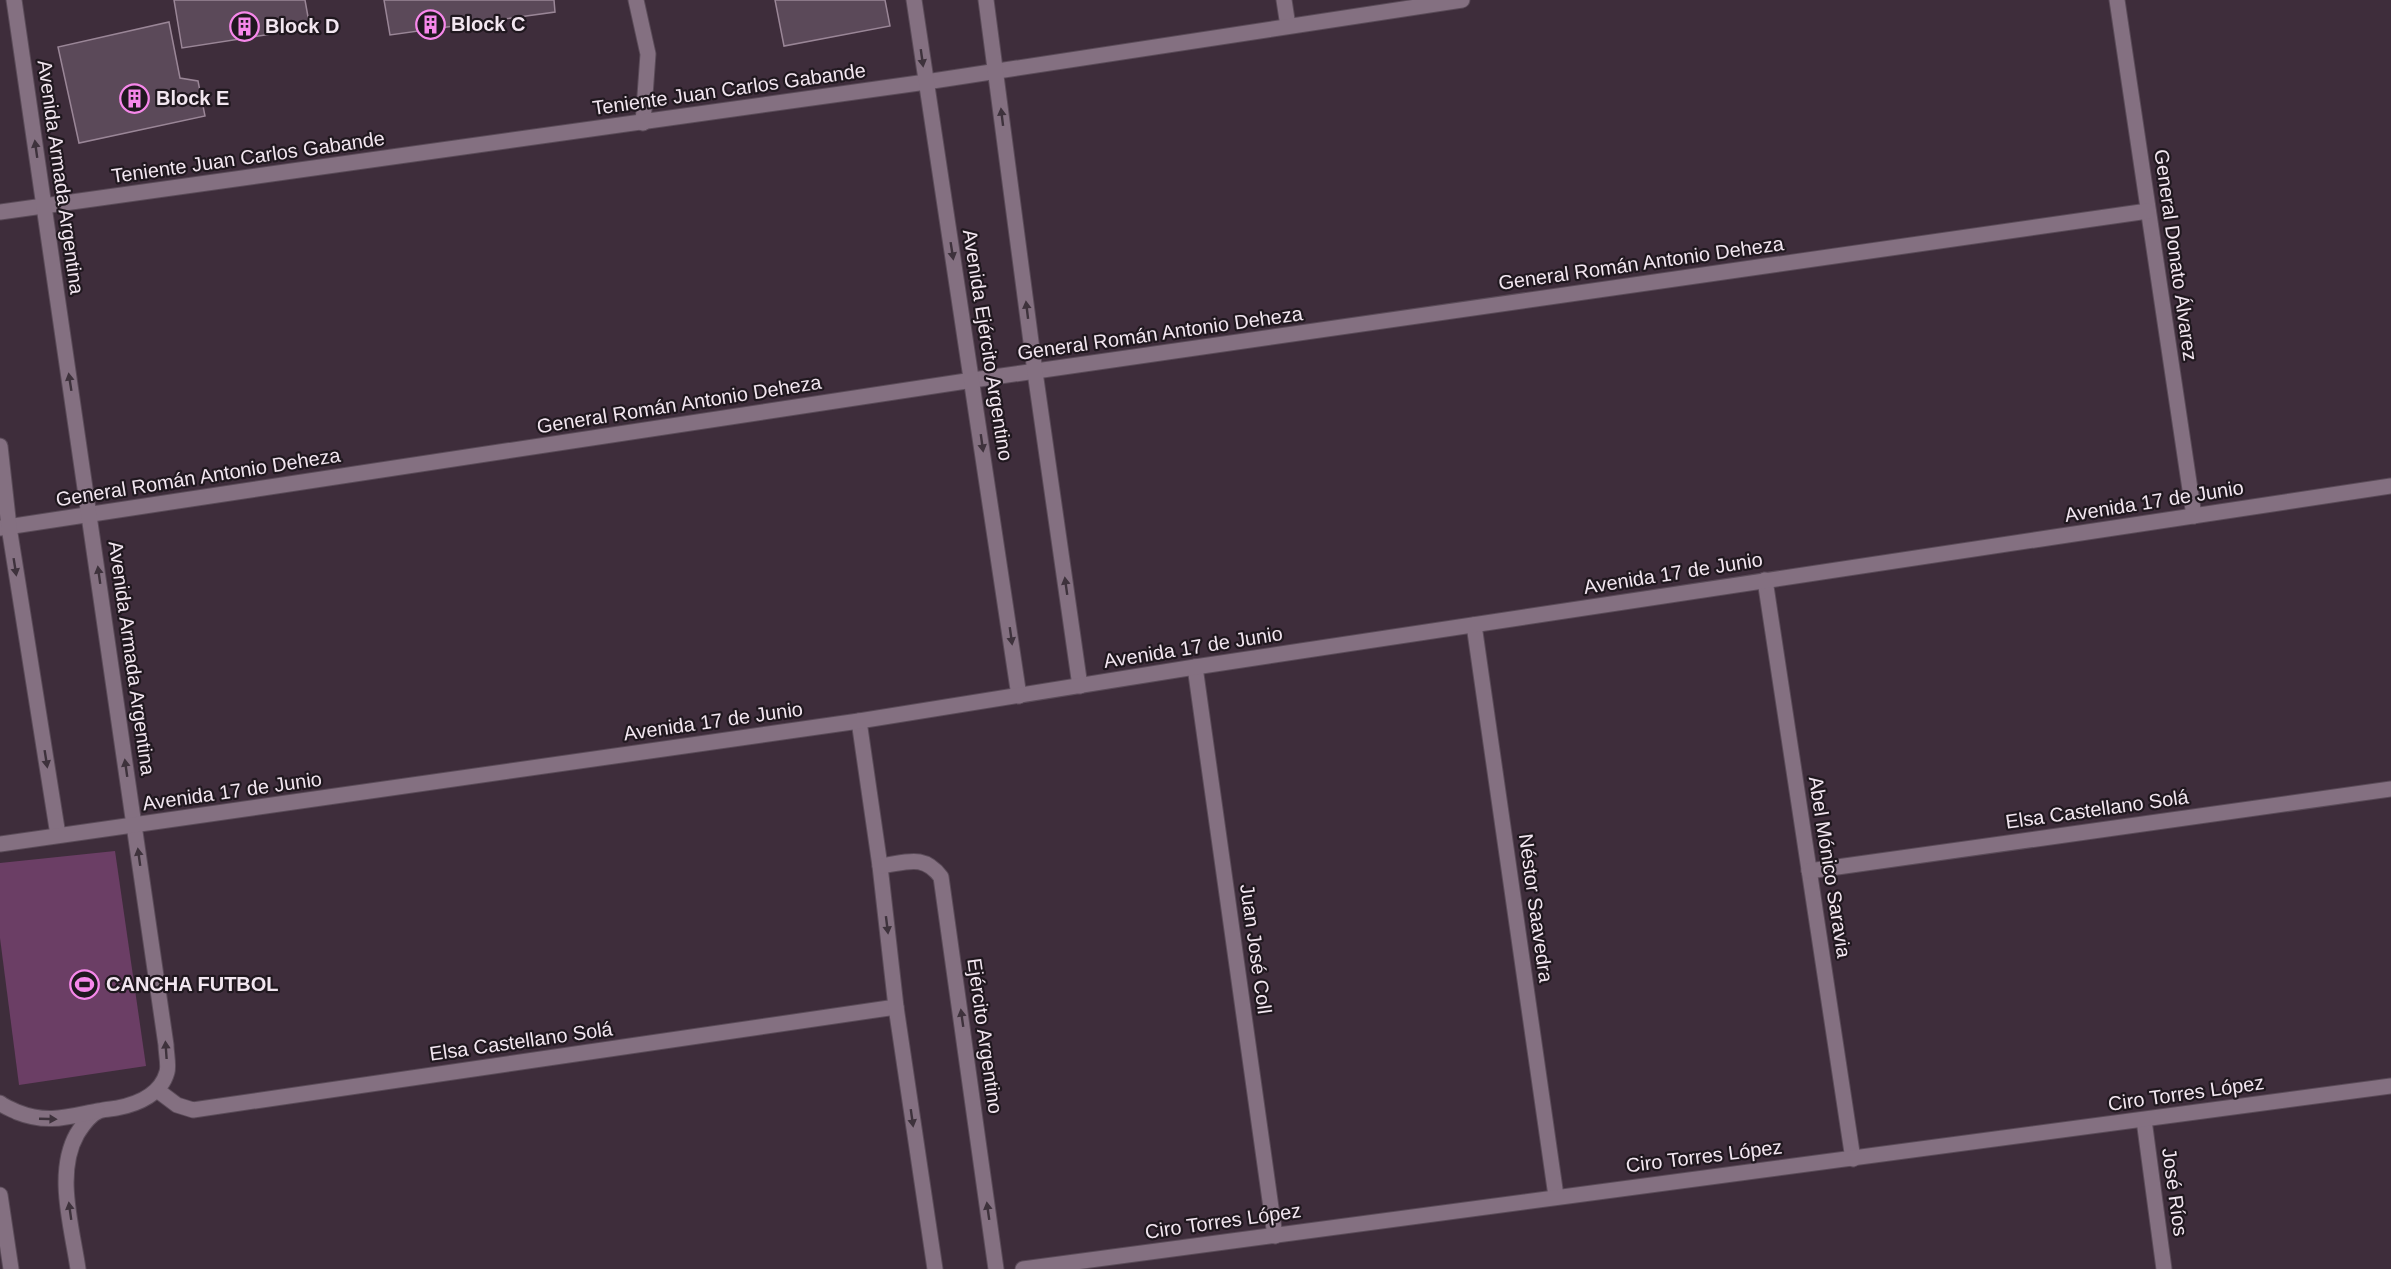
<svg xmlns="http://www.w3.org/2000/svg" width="2391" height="1269" font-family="Arial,sans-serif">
<rect width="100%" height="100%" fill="#3e2d3b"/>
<!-- green -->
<polygon fill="#6b3e65" points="115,851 146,1066 19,1085 0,938 0,863"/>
<!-- building -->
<g fill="#5b4959" stroke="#9a8697" stroke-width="1.5">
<polygon points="174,0 305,0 310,28 182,48"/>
<polygon points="384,0 554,0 555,12 390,35"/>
<polygon points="775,0 885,0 890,26 784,46"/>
<polygon points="169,22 180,78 198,81 205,116 79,143 58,47"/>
</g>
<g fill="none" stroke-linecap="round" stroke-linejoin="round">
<defs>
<g id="minor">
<polyline points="636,0 648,54 643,123"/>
<polyline points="1284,0 1288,26"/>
<polyline points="2117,0 2194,516"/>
<polyline points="0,212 926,82 1462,0"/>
<polyline points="0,528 973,380 2148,211"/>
<polyline points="1765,580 1853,1159"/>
<polyline points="1474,625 1556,1196"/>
<polyline points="1195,667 1275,1236"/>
<polyline points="1809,871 2391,789"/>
<polyline points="157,1090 177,1105 193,1110 896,1007"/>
<polyline points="2144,1120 2164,1269"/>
<polyline points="1023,1269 2391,1086"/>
</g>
<g id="tertiary">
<path d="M14,0L166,1045C166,1053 169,1065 167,1072C161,1094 138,1104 117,1108C112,1109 105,1109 99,1111C91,1114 82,1126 77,1134C55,1173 72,1227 78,1269"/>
<polyline points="914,0 1019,696"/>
<polyline points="986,0 1035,372 1080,686"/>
<polyline points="0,446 9,527 58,835"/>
<polyline points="859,721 880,866 896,1007 935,1269"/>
<path d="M880,866C906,863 923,853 941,877L996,1269"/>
<path d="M0,1103C5,1107 11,1109 17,1112C47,1124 67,1117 97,1111"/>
<polyline points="0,1195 11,1269"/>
</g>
<polyline id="secondary" points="0,844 859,721 1195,667 2391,486"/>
</defs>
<!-- minor casing -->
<use href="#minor" stroke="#5a4b58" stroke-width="17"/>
<!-- tertiary casing -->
<use href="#tertiary" stroke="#5a4b58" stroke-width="17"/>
<!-- secondary casing -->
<use href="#secondary" stroke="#5a4b58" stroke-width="17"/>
<!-- minor -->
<use href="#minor" stroke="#847081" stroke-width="15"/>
<!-- tertiary -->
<use href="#tertiary" stroke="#847081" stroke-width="15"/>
<!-- secondary -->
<use href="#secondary" stroke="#847081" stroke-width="15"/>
</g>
<!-- one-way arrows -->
<defs><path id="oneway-solid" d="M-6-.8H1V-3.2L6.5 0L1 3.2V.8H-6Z" transform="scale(1.5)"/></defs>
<g fill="#3e323c">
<use href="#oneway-solid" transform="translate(922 58) rotate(82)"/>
<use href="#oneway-solid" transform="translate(1002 117) rotate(-97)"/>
<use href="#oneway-solid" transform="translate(36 149) rotate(-98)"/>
<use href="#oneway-solid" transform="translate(952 251) rotate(81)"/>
<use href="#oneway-solid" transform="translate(1027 310) rotate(-97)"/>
<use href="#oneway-solid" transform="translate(70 382) rotate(-99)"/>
<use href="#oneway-solid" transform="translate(982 443) rotate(82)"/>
<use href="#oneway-solid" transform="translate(15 567) rotate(81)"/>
<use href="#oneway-solid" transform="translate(99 575) rotate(-98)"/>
<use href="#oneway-solid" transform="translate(1066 586) rotate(-98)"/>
<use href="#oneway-solid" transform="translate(1011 636) rotate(82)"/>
<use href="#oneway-solid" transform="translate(46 759) rotate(81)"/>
<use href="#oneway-solid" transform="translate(126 768) rotate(-98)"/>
<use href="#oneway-solid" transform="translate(139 857) rotate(-98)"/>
<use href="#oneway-solid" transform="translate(887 925) rotate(83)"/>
<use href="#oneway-solid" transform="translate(962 1018) rotate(-98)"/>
<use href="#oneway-solid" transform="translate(166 1050) rotate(-94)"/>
<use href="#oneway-solid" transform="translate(912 1118) rotate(82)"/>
<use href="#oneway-solid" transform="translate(48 1119) rotate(2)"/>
<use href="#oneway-solid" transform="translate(70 1211) rotate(-98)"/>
<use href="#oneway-solid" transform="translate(988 1211) rotate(-98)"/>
</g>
<!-- icons -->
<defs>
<symbol id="building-ring" viewBox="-11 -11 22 22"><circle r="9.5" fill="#20181f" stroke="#f788eb" stroke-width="1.5"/><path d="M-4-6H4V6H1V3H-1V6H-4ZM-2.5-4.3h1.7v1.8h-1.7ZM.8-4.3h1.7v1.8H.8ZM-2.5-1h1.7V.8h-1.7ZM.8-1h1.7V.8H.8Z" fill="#f788eb"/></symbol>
<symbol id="stadium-ring" viewBox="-11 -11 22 22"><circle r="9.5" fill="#20181f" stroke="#f788eb" stroke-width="1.5"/><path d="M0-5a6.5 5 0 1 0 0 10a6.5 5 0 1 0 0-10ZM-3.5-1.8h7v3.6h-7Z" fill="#f788eb"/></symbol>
</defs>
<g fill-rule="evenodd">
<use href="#building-ring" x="414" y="8" width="33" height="33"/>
<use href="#building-ring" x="228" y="10" width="33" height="33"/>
<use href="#building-ring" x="118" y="82" width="33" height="33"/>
<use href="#stadium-ring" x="68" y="968" width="33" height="33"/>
</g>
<g text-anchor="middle" stroke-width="4.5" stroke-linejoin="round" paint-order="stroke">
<!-- poi labels -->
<g font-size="20" font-weight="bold" fill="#f2e6f0" stroke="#20181f" text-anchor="start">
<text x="451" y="31">Block C</text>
<text x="265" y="33">Block D</text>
<text x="156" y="105">Block E</text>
<text x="106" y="991">CANCHA FUTBOL</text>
</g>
<!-- street labels -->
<g font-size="20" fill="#f2e6f0" stroke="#20181f">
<text transform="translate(729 89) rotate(-8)" y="7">Teniente Juan Carlos Gabande</text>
<text transform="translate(248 157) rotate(-8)" y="7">Teniente Juan Carlos Gabande</text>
<text transform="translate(61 177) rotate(82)" y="7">Avenida Armada Argentina</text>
<text transform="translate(2176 255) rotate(82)" y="7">General Donato Álvarez</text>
<text transform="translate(1641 263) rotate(-8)" y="7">General Román Antonio Deheza</text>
<text transform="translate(1160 333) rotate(-8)" y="7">General Román Antonio Deheza</text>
<text transform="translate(988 345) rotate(81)" y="7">Avenida Ejército Argentino</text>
<text transform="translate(679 404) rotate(-9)" y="7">General Román Antonio Deheza</text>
<text transform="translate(198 477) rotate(-9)" y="7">General Román Antonio Deheza</text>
<text transform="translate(2154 501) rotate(-9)" y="7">Avenida 17 de Junio</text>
<text transform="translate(1673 573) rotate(-9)" y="7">Avenida 17 de Junio</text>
<text transform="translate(1193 647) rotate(-9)" y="7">Avenida 17 de Junio</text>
<text transform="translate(132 658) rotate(82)" y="7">Avenida Armada Argentina</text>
<text transform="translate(713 721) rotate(-8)" y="7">Avenida 17 de Junio</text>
<text transform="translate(232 791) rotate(-8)" y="7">Avenida 17 de Junio</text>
<text transform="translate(2097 809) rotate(-8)" y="7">Elsa Castellano Solá</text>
<text transform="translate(1830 867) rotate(81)" y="7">Abel Mónico Saravia</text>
<text transform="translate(1536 908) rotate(82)" y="7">Néstor Saavedra</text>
<text transform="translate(1256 949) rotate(82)" y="7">Juan José Coll</text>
<text transform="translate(985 1036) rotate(82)" y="7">Ejército Argentino</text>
<text transform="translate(521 1041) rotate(-8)" y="7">Elsa Castellano Solá</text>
<text transform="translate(2186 1093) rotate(-8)" y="7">Ciro Torres López</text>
<text transform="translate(1704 1156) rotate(-7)" y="7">Ciro Torres López</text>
<text transform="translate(2175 1192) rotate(82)" y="7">José Ríos</text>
<text transform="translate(1223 1221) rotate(-8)" y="7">Ciro Torres López</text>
</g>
</g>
</svg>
